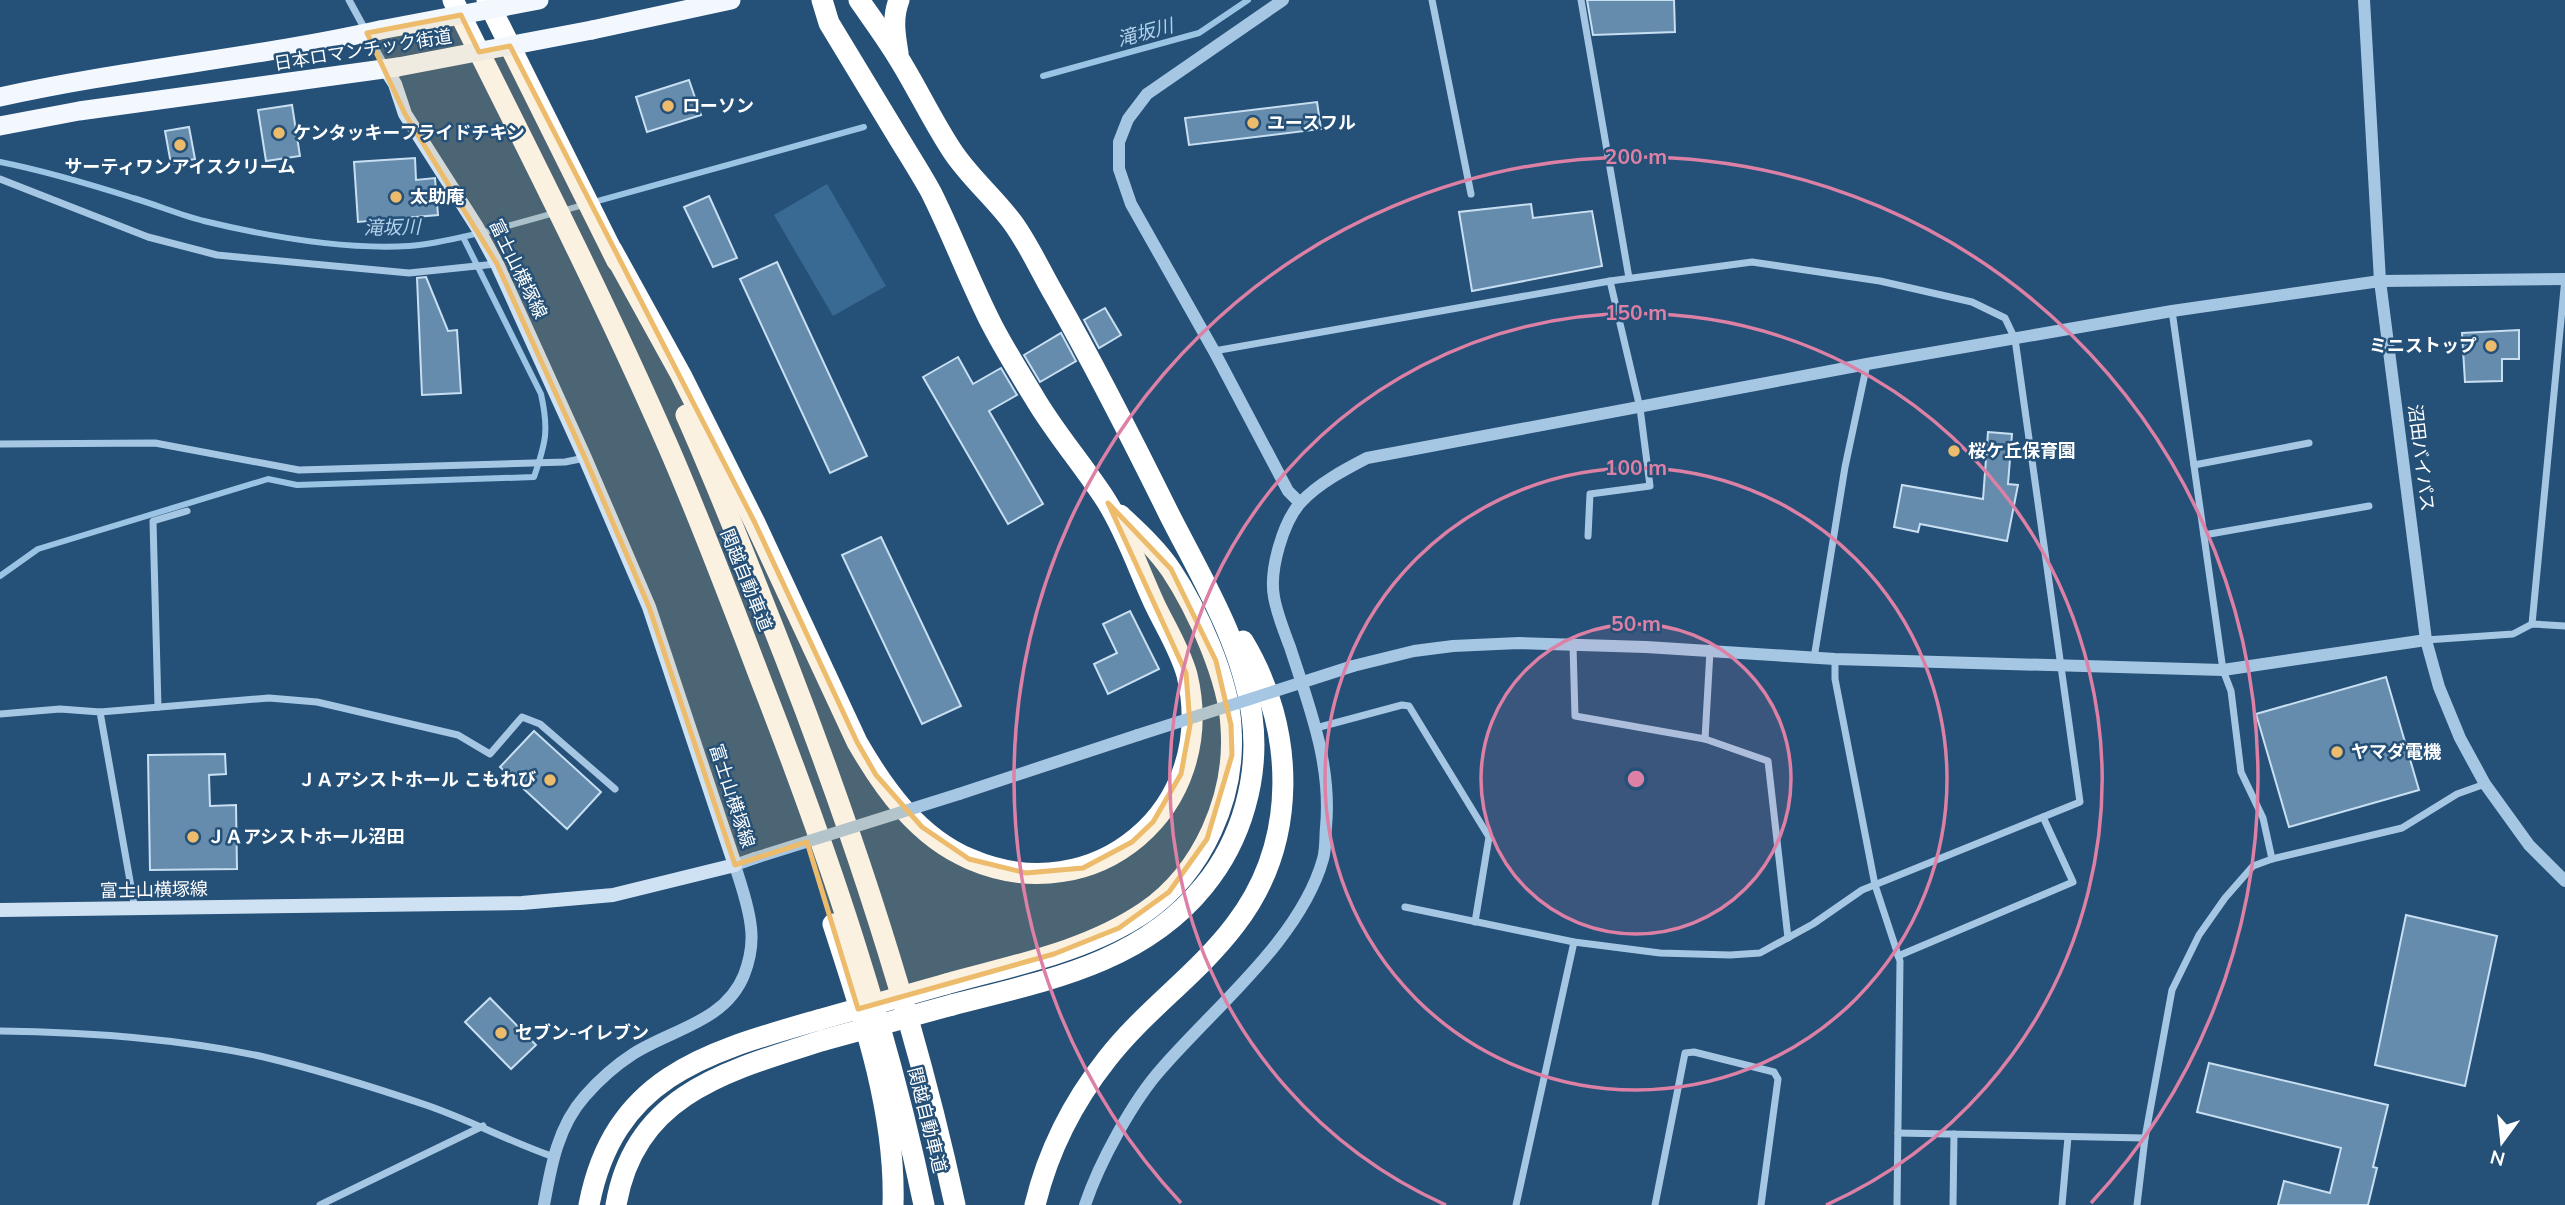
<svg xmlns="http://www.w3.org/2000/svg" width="2565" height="1205" font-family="Mulish,'Noto Sans JP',sans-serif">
<rect width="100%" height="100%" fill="#255077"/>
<!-- green -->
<polygon fill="#396a94" points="827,184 886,286 833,316 774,215"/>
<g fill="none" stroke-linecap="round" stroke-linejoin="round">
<!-- stream -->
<g stroke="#9bc3e3" stroke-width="6">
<polyline points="1043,76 1199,33 1248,0"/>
<path d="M0,162C45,171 89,184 133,198C157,205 180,215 204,221C270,237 342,250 409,246C438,244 465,236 493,230L864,127"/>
<path d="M0,576L38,549L268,479L297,485L534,477C546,442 549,430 541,394L463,237"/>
</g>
</g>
<!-- building -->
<g fill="#658cad" stroke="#c8dff2" stroke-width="2">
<polygon points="1587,0 1674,0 1675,32 1593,35"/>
<polygon points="689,80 701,115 647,132 636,97"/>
<polygon points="1317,102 1321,129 1189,145 1185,118"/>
<polygon points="292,105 300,156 266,161 258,110"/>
<polygon points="189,127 195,159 171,164 165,131"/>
<polygon points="415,158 416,180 435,178 438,215 358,222 354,162"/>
<polygon points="709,196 737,258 713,267 684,207"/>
<polygon points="1531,204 1533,218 1592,211 1602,266 1472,291 1459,212"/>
<polygon points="777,262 867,456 830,473 740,279"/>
<polygon points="426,277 448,331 457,330 461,393 422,395 417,278"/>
<polygon points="1105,308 1121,335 1099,348 1084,320"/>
<polygon points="2519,330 2519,359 2502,359 2502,381 2465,382 2462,333"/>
<polygon points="1061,333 1076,361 1040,382 1024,355"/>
<polygon points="958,357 973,384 1001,368 1017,395 989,411 1043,504 1008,524 923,377"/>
<polygon points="1988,432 2012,434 2008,484 2018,485 2007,541 1920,524 1918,532 1894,527 1902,485 1983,499"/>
<polygon points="881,537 961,706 922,724 842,555"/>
<polygon points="1130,611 1159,669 1108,694 1094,664 1117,653 1103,624"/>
<polygon points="2386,677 2419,790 2289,827 2256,714"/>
<polygon points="534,731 601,792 567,829 500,767"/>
<polygon points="225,754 226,774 209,775 210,806 236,805 237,869 150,870 148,755"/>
<polygon points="2406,915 2497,936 2465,1086 2375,1065"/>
<polygon points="490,998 536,1045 511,1069 465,1022"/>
<polygon points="2209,1063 2388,1105 2373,1167 2377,1168 2368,1205 2278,1205 2284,1181 2330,1193 2341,1148 2197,1112"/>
</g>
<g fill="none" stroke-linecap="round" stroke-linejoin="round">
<!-- minor -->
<g stroke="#a6c7e3" stroke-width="7">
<polyline points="349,0 385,66"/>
<polyline points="1432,0 1471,194"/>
<polyline points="1581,0 1629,278"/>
<polyline points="0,179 148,237 217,255 409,273 496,264"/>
<polyline points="2172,311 2223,670 2231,691 2241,772 2263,818 2272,859"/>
<polyline points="1214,351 1610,281 1752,262 1880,281 1972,302 2005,318 2015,339 2080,802 1862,890 1813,924 1760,953 1730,955 1660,953 1574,942 1405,907"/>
<polyline points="0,444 155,443 299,470 565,462 585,458"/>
<polyline points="2194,465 2309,443"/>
<polyline points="2204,535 2369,506"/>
<polyline points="1588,536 1590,494 1650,486 1640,408 1610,281"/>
<polyline points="2532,624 2565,278"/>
<polyline points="2426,640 2513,634 2532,624 2565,626"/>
<polyline points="1573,645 1575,716 1705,739 1768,761 1788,938"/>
<polyline points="1814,658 1845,467 1867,364"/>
<polyline points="1835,659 1835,679 1875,885 1900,961 1897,1205"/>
<polyline points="158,707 153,521 187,511"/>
<polyline points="100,712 269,698 317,702 458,735 490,754 522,717 540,724 615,789"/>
<polyline points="0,714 60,709 100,712 135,909"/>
<polyline points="1316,728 1402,705 1409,706 1489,837 1475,922"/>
<polyline points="1705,739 1710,651"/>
<polyline points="1898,956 2073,882 2043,817"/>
<path d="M0,1031C88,1032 177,1038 264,1057C318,1070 373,1087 426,1105C470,1120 510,1142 554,1157"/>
<polyline points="1898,1133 2145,1138"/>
<polyline points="320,1205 483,1126"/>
<polyline points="1516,1205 1574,942"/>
<polyline points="1655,1205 1685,1053 1694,1052 1774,1072 1778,1079 1761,1205"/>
<polyline points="1953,1205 1954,1134"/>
<polyline points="2062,1205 2068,1137"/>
<polyline points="2137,1205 2145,1138 2172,990 2199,935 2225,898 2253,866 2272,859 2402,828 2457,794 2485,784"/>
</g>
<!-- tertiary -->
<g stroke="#a6c7e3" stroke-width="12">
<polyline points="1283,0 1147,94 1128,119 1119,142 1119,169 1131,204 1214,351 1288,491 1300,503"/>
<polyline points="2364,0 2380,281 2426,640 2439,687 2460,738 2485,784 2529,845 2565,881"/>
<polyline points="1353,666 1414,651 1453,646 1519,643 1646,647 1835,659 2223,670 2426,640"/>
<polyline points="959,794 1138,735"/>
<path d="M544,1205C551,1166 558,1126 585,1096C599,1080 616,1065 633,1054C672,1029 725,1022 744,975C750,959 753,944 751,928C749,906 741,886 735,865L755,858"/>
<path d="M1085,1205C1099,1163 1133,1100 1163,1067C1216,1006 1301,938 1323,859C1326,849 1325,837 1326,827C1332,764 1309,706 1290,647C1284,631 1277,614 1274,597C1269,570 1283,522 1301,502C1319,483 1344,470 1367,458L1867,364L2172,311L2380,281L2565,279"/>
</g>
<!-- secondary -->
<polyline stroke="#cfe2f3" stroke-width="14" points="0,910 522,903 613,895 735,865 649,607 585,458 497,264 477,227 405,114 395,84 386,70"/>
<!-- trunk -->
<g stroke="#f2f8fe" stroke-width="19">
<polyline points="592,30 731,0"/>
<path d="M0,97C126,69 254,58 380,30"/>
<polyline points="0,126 79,111 398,67"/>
</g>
<!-- motorway -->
<g stroke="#fff" stroke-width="21">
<path d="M453,0C527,148 602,295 668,446C702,524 732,604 762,683C828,853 887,1026 924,1205"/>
<polyline points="487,0 617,261"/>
<path d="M859,0C873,20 887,39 899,59C917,88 932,120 951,149C968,176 994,197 1013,223C1029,245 1041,272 1055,296C1096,368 1133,441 1169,514C1202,579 1242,643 1252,716C1260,776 1242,840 1204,886C1141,964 1044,981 952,1005"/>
<path d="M898,53C895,35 892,18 899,0"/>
<path d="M612,250L681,375L755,523L857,742C884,789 918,837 970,859C1095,913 1219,808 1187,675C1180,650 1166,628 1155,605C1139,571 1127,534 1107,502C1084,466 1055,433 1034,397C1020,374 1005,350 992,325C970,282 953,236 931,192C920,172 907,152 895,132C873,96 851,59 829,23L822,0"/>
<path d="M686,415C722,496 754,578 786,660C855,838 915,1019 955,1205"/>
<path d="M833,924C862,1013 896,1111 893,1205"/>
<path d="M946,984C1014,965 1086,952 1145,912C1203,872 1236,797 1231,727C1229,680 1197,609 1171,570C1157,549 1138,532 1120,515"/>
<path d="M589,1205C614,1076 707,1052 818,1020"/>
<path d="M616,1205C635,1093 730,1070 824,1040"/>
<path d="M1035,1205C1048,1151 1073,1102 1107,1059C1145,1010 1198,974 1235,925C1299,842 1296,729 1243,641"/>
</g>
<!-- tertiary-bridge -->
<g stroke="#a6c7e3" stroke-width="12">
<polyline points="1138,735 1353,666"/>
<polyline points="755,858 959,794"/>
</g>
<!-- trunk-bridge -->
<g stroke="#f2f8fe" stroke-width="19">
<polyline points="380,30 539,0"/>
<polyline points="398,67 592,30"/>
</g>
<!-- motorway-bridge -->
<g stroke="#fff" stroke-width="21">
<polyline points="818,1020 946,984"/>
<polyline points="824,1040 952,1005"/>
</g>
</g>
<!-- marked area -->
<path fill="#ecbb6b" fill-opacity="0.2" stroke="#ecbb6b" stroke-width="5" stroke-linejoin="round" d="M461,15L479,52L510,46L755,523L857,742L876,775L922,827L969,859L1026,873L1083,868L1132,842L1153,822L1181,774L1190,725L1186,673L1108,503L1171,569L1216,661L1231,725L1232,755L1207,839L1169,892L1119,928L1054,954L858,1009L807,842L735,865L649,607L585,458L497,264L405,114L367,33Z"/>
<!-- distance rings -->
<circle cx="1636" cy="779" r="155" fill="#dd80a5" fill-opacity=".12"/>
<g fill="none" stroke="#dd80a5" stroke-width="3.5">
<circle cx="1636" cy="779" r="155"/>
<circle cx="1636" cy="779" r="311"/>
<path d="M1446 1205A466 466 0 1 1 1826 1205"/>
<path d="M1181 1203A622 622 0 1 1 2091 1203"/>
</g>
<!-- markers -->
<g fill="#ecbb6b" stroke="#255077" stroke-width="2.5">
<circle cx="668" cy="106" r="7"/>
<circle cx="1253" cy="123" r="7"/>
<circle cx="279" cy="133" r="7"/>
<circle cx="180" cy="145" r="7"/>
<circle cx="396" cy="197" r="7"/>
<circle cx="2491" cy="346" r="7"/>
<circle cx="1954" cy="451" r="7"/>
<circle cx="2337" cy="752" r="7"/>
<circle cx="550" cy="780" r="7"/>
<circle cx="193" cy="837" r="7"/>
<circle cx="501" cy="1033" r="7"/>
</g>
<g text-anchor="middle" stroke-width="5" stroke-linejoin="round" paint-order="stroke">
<!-- street labels -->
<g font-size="18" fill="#fff" stroke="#255077">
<text transform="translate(363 50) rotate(-9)" y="6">日本ロマンチック街道</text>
<text transform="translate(518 269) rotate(64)" y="6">富士山横塚線</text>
<text transform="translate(2421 458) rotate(83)" y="6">沼田バイパス</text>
<text transform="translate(746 580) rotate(68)" y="6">関越自動車道</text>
<text transform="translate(732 796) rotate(72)" y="6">富士山横塚線</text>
<text transform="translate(154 890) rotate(-1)" y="6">富士山横塚線</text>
<text transform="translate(927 1120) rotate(76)" y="6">関越自動車道</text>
</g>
<!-- poi labels -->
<g font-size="18" font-weight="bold" fill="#fff" stroke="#255077" text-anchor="start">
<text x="682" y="112">ローソン</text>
<text x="1267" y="129">ユースフル</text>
<text x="293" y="139">ケンタッキーフライドチキン</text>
<text x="180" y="173" text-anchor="middle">サーティワンアイスクリーム</text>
<text x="410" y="203">太助庵</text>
<text x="2477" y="352" text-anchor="end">ミニストップ</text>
<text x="1968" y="457">桜ケ丘保育園</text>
<text x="2351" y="758">ヤマダ電機</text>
<text x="536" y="786" text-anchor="end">ＪＡアシストホール こもれび</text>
<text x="207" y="843">ＪＡアシストホール沼田</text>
<text x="515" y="1039">セブン-イレブン</text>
</g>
<!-- water labels -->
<g font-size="19" font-style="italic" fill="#b1d1eb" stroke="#255077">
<text transform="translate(1145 32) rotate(-15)" y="7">滝坂川</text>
<text transform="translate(392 227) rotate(-1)" y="7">滝坂川</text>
</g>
</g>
<circle cx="1636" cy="779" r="10" fill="#dd80a5" stroke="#255077" stroke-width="3.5"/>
<g font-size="21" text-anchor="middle" font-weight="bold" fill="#dd80a5" stroke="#255077" stroke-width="5" stroke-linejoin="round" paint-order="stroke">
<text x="1636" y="164">200 m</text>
<text x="1636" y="320">150 m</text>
<text x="1636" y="475">100 m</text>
<text x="1636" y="631">50 m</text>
</g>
<!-- north arrow -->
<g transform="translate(2502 1142) rotate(195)" stroke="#255077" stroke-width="5" paint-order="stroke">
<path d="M0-5L12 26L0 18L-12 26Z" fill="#ffffff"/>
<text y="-10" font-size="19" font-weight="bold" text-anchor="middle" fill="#ffffff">N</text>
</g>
</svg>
